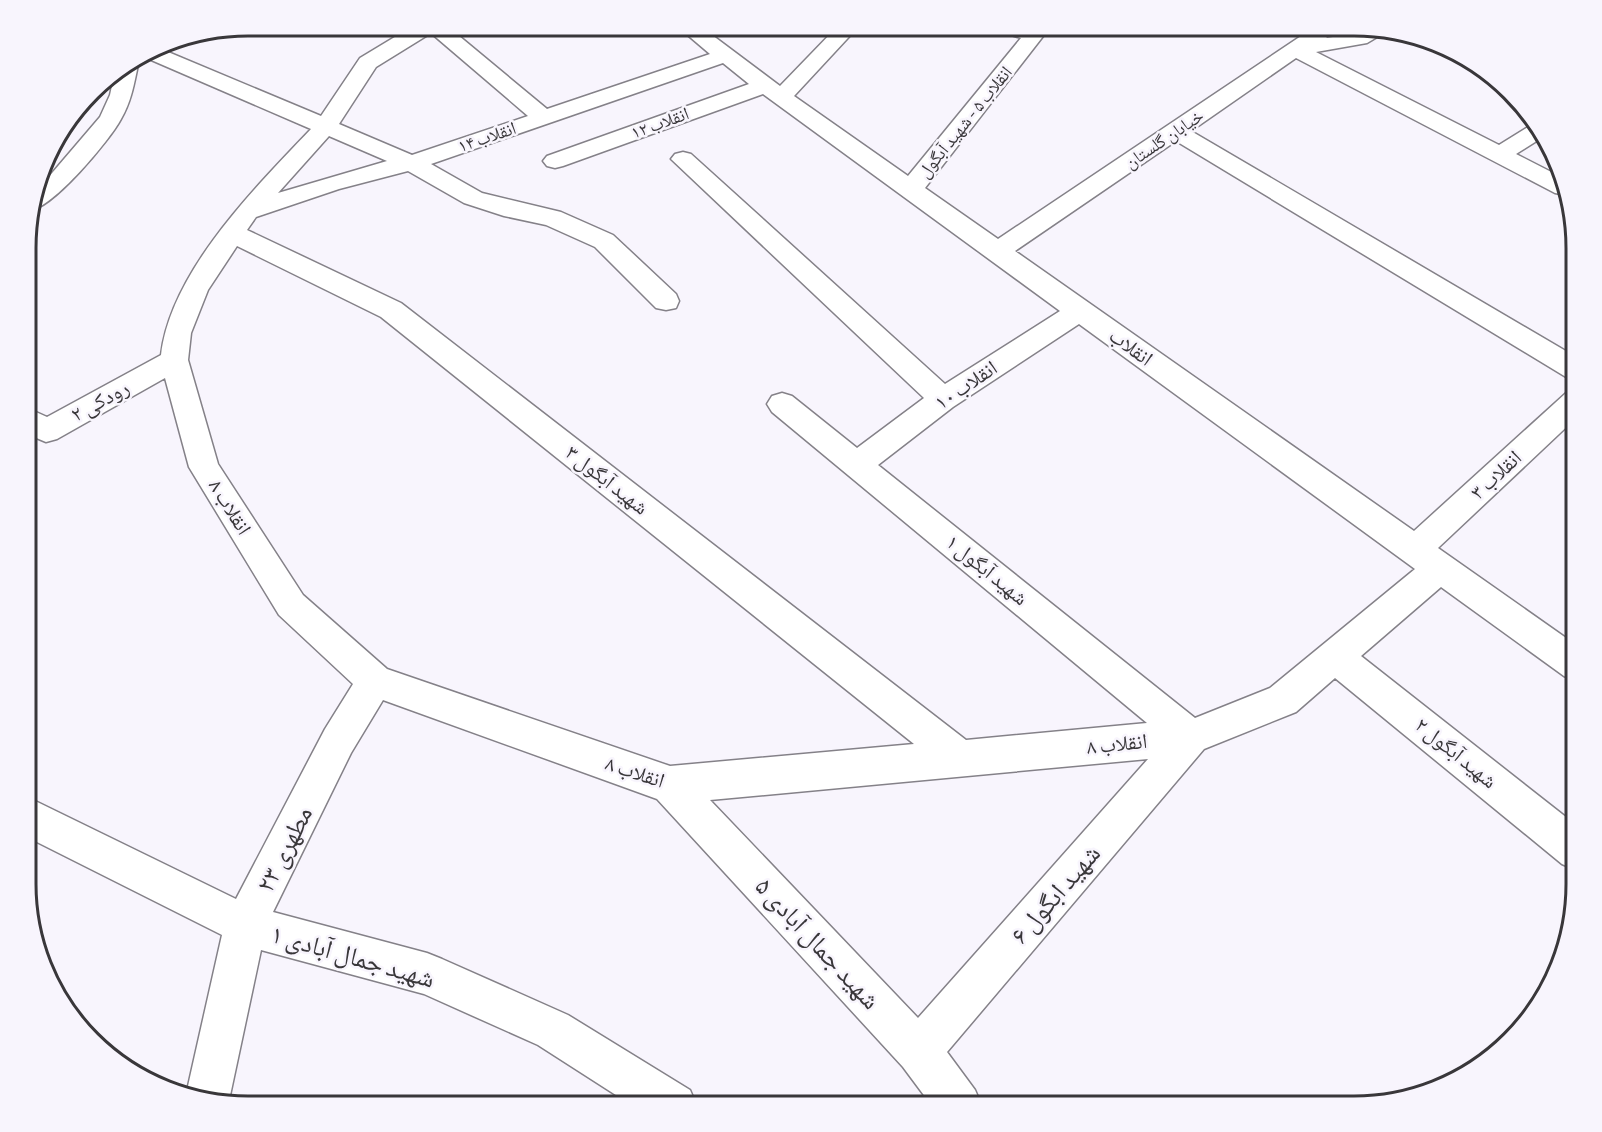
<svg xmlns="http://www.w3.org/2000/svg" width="1602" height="1132" font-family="'Sofia Sans Condensed','Noto Naskh Arabic',sans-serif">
<rect width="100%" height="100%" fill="#f8f5fd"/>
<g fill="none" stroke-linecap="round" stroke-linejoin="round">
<defs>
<g id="minor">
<path d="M413,26H447L547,109L710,54L677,26H700L780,86L838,26H859L794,96L908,176L1021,38L995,30L992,26H1051L925,188L998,239L1316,26H1340L1326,38L1354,34L1368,26L1389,30L1367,43L1316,52L1499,145L1533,124L1543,137L1516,154L1561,177L1566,195L1555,193L1296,58L1191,131L1576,357V380L1566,377L1176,141L1015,251L1414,531L1566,393L1576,390V418L1438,548L1576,645V681L1564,676L1441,587L1361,656L1576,825V870L1562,864L1335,678L1296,712L1204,749L947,1052L975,1090L982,1106H932L903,1067L657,799L383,700L351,753L273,912L427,953L442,959L568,1015L690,1090L697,1106H633L538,1045L424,994L261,950L228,1105L186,1095L222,935L27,837V797L236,899L325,729L353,684L279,615L189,467L165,378L57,439L46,442L27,434V408L47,417L161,355C171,271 255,188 311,129L142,56L156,47L321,116L360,58ZM431,33L528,116L412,155L339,124L376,67ZM723,63L749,84L547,156L543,161L547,166L555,168L563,166L763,94L1060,311L945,384L691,154L683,152L675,154L671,159L924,398L857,448L792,396L782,393L772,396L767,404L772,412L1147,723L966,740L401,303L247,230L256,217L339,189L408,171L464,203L504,216L546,225L595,247L656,308L666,310L676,308L679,301L676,294L613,235L561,212L482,193L431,164ZM329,136L387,161L278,193ZM237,246L381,317L914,744L670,766L387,669L303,595L218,464L188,360L191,333L208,290ZM1079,324L1415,569L1270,688L1195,718L878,465L953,407ZM1148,759L918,1018L710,800Z"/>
<path d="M135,60L138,65C134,84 131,102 121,119C110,140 52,209 30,210L37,187L47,179L100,117L110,95L115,72Z"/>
</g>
</defs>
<!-- minor casing -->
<use href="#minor" stroke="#848188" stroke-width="3"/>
<!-- minor -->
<use href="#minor" fill="#fff" fill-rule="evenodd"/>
</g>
<g text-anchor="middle" stroke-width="5" stroke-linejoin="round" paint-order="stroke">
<!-- far-street labels -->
<g font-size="18" fill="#39373a" stroke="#f8f5fd">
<text transform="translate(965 122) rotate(-51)" y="6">انقلاب ۵ - شهید آبگول</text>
<text transform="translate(660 123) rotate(-20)" y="6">انقلاب ۱۲</text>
<text transform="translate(487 137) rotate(-19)" y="6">انقلاب ۱۴</text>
<text transform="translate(1164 139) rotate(-34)" y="6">خیابان گلستان</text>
</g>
<!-- street labels -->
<g font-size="21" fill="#39373a" stroke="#f8f5fd">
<text transform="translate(1131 347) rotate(36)" y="7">انقلاب</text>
<text transform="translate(966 385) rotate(-34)" y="7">انقلاب ۱۰</text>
<text transform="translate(100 401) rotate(-29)" y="7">رودکی ۲</text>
<text transform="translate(1496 475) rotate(-43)" y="7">انقلاب ۳</text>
<text transform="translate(607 480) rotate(38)" y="7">شهید آبگول ۳</text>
<text transform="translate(230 507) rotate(58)" y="7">انقلاب ۸</text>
<text transform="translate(987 570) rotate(39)" y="7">شهید آبگول ۱</text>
<text transform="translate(1117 744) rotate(-6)" y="7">انقلاب ۸</text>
<text transform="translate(1456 753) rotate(39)" y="7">شهید آبگول ۲</text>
<text transform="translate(635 772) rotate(18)" y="7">انقلاب ۸</text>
</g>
<!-- near-street labels -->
<g font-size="26" fill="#39373a" stroke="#f8f5fd">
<text transform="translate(284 849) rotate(-63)" y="9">مطهری ۲۳</text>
<text transform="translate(1055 894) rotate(-49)" y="9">شهید ابگول ۶</text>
<text transform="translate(818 943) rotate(47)" y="9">شهید جمال آبادی ۵</text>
<text transform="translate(353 956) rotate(16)" y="9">شهید جمال آبادی ۱</text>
</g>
</g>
<!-- crop -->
<path d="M0 0H1602V1132H0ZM248 36H1354A212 212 0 0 1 1566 248V884A212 212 0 0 1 1354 1096H248A212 212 0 0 1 36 884V248A212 212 0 0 1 248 36Z" fill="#f8f5fd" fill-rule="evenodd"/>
<path fill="none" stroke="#39373a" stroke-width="3" d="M248 36H1354A212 212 0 0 1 1566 248V884A212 212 0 0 1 1354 1096H248A212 212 0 0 1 36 884V248A212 212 0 0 1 248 36Z"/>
</svg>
